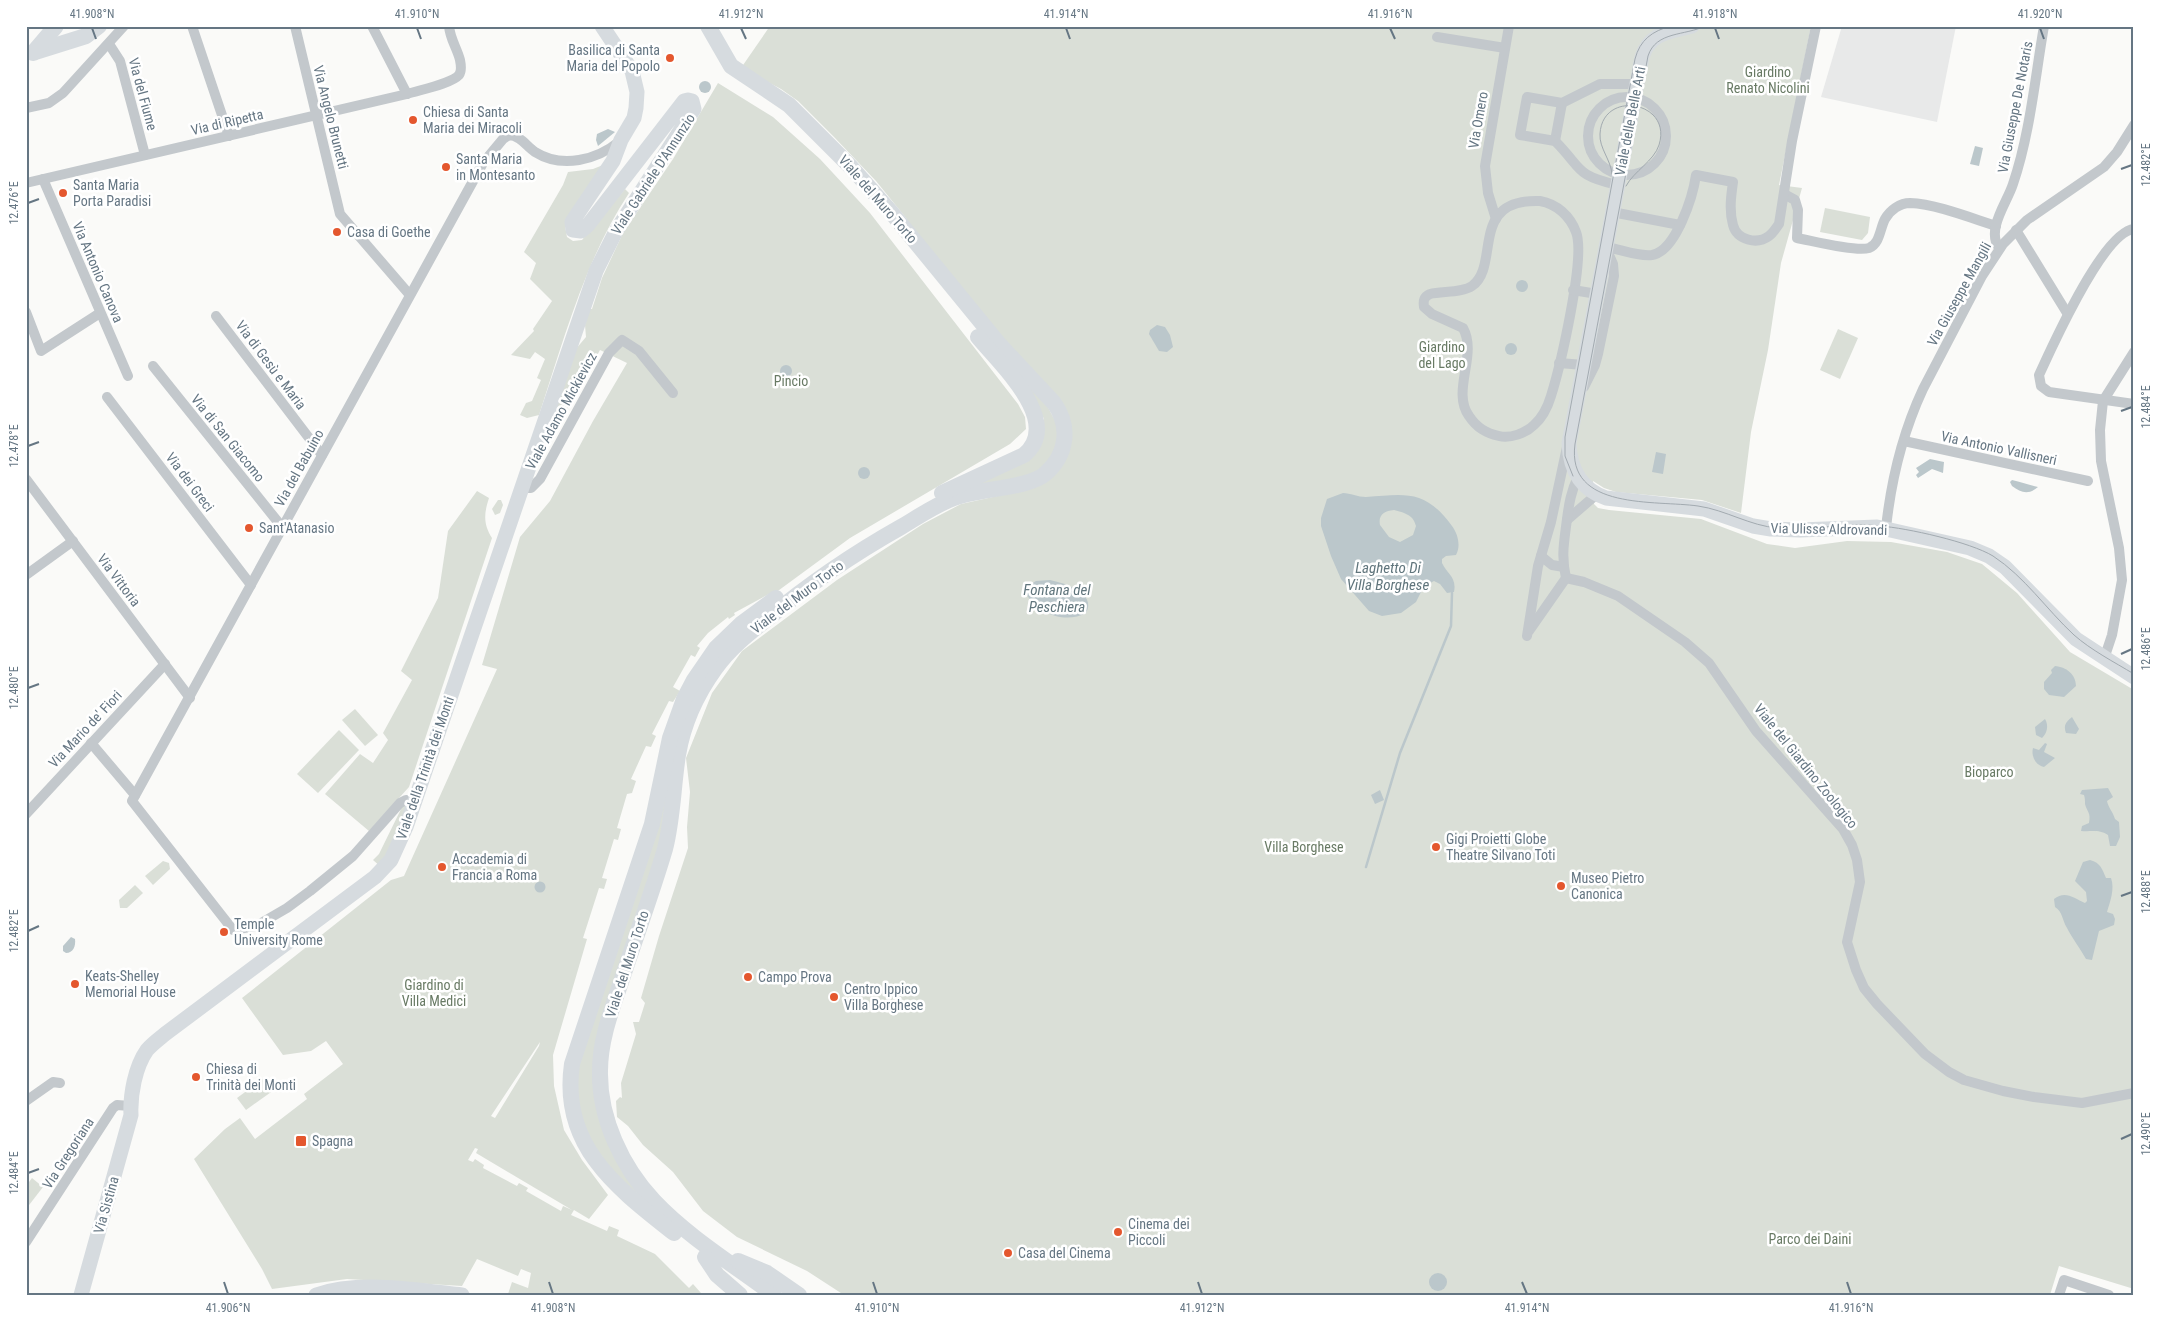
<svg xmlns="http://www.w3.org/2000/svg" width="2160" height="1321" font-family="'Roboto Condensed',sans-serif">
<rect width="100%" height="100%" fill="#fafaf8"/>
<!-- built -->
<polygon fill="#e8e9e9" points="1842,26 1956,26 1937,122 1821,97"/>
<!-- green -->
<g fill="#dadfd7" fill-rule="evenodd">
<polygon points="770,26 1811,26 1779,185 1802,188 1781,263 1768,350 1751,432 1741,513 1702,500 1616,492 1604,488 1593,481 1594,504 1598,508 1609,510 1701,519 1767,544 1795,548 1847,541 1891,542 1947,552 1982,564 2017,593 2070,652 2134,690 2134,1289 2059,1266 2050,1295 844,1295 807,1271 737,1237 703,1211 673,1172 643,1145 628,1126 617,1117 616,1101 620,1097 622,1098 621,1083 636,1034 633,1022 639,1022 645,1003 641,998 659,936 688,848 687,827 690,792 686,758 712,693 742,651 837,580 923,524 961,504 1034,488 1070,424 918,242 906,218 876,181 835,138 798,101 781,89 741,68"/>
<path d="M718,83L773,117L820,159L870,213L1018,404L1025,417L1026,429L1010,444L850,538L771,596L769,594L734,613L735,615L729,619L728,617L708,633L697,646L700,648L695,657L691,655L673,687L680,691L673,702L669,701L652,734L656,736L651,747L646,746L631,779L636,781L632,793L627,794L617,828L621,829L618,840L614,839L602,878L607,879L604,889L599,888L583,938L587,939L553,1055L554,1086L564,1130L582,1160L608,1195L589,1219L574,1210L571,1215L607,1231L609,1226L619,1230L617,1236L655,1254L689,1288L693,1284L701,1293L508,1294L512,1282L528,1288L531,1273L521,1269L518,1276L477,1259L462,1286L347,1279L272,1289L262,1269L194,1159L225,1129L240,1118L255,1139L307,1099L304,1094L343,1064L326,1041L311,1051L283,1055L242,998L391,880L404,876L497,669L482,665L520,537L550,501L593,421L627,363L600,350L547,446L544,445L575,350L586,337L585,325L589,309H592L602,278L623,233L673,159ZM540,1042L539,1046L495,1118L491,1116ZM475,1148L478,1149L476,1153L572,1210L563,1206L561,1211L526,1191L528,1188L519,1183L517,1186L483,1168L484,1165L475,1159L473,1162L468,1160Z"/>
<path d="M603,165L567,219L565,226L567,237L573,241L582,240L625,189L629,193C585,260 564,339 539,415L527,418L520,415L526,403L532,401L541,380L537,378L545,359L535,352L530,359L511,355L534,331L533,329L552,301L530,279L536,263L524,252L563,185L568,172L593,169Z"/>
<polygon points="1825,208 1870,217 1868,233 1862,240 1820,232"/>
<polygon points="1838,329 1858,338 1840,379 1820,370"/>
<polygon points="989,342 1044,400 1058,426 1058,445 1048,463 1032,475 955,491 1043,437 1044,419 1039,408"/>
<path d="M477,491L489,498C484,513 483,524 492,538L409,787L369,831L325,794L360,754L373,763L388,740L383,733L412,680L401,671L438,598L448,531Z"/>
<polygon points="498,500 501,500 503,505 500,513 495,515 492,509"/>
<polygon points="355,709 378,735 365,746 342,720"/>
<polygon points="339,730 359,750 318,793 297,774"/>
<polygon points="670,769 659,848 595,1052 638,1198 623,1185 587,1136 577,1103 578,1065"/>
<polygon points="403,805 412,806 381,867 373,860 379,854"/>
<polygon points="163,861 169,863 170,869 153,885 145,876"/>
<polygon points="135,885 143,893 127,908 120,908 119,900"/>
<polygon points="264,1078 274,1090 246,1110 237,1098"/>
<polygon points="32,1178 43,1187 26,1209 26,1186"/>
</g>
<!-- water -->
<g fill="#bbc7cb" fill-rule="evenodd">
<circle cx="705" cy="87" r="6"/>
<polygon points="608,129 615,132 598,146 596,140 597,134"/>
<polygon points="1975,146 1983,148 1979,166 1970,164"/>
<circle cx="1522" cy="286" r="6"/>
<polygon points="1157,325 1165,327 1170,335 1173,347 1167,352 1159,351 1149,334 1150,330"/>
<circle cx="1511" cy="349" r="6"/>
<circle cx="786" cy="371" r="6"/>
<polygon points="1656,452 1666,454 1663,474 1652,472"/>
<polygon points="1930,459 1944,462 1943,473 1932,469 1918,478 1916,475 1919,472 1916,468"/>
<circle cx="864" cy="473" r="6"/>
<path d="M2012,480C2022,482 2028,485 2038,487C2029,495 2021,493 2012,486L2010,482Z"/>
<path d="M1343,493C1350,493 1358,497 1366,497C1406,494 1425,489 1452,526C1458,534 1461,546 1456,555L1446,556L1442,559V563C1447,574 1457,577 1454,592L1447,593L1440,584L1434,581L1424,586L1416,602L1401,613L1382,616L1369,611L1341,579L1331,556L1321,526V518L1327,499ZM1394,510C1404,513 1413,514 1416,526L1413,535L1400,542L1389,537L1380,525C1378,515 1384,511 1394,510Z"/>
<path d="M1050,580C1064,583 1097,593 1086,613C1066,624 1038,614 1027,595L1028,586L1036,581Z"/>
<path d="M2055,666C2066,667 2076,674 2076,686L2064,697L2049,695L2044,689V682L2052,673L2051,670Z"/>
<path d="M2072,717L2079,729L2076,734L2066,733C2063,725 2066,722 2072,717Z"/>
<path d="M2045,719C2049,726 2047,733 2042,738L2036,735L2035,727Z"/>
<path d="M2045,743L2047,744L2044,752L2055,758L2044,767C2035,765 2031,756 2033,748L2039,750Z"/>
<path d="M2108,788L2113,797L2107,801C2108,807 2113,812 2115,819L2119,822L2120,837L2116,846H2110L2108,835C2098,829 2092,832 2081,831L2082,826L2089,823C2091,812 2087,812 2085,804C2085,801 2085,798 2084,795L2080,794L2082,790Z"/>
<polygon points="1380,790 1384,800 1375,804 1371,795"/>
<path d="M2090,860C2101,863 2102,869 2106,878H2111C2115,889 2110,902 2107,912L2113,914L2115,919L2114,925L2099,931L2092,960L2086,959C2080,948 2072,938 2067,928C2062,920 2063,912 2055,907L2054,899C2065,890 2074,898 2085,903L2087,901L2086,892L2075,881L2083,862Z"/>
<circle cx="540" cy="887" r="5.5"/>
<path d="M71,937L75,939C76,946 73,953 66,953L63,951V946Z"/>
<circle cx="1438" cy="1282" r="9"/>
</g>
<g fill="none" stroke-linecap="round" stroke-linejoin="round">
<!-- stream -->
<polyline stroke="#bbc7cb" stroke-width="2.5" points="1366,867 1400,753 1451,626 1452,593"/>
<!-- street -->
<g stroke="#c3c8cc" stroke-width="10">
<polyline points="192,26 229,136"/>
<polyline points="295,26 340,214 409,294"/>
<polyline points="372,26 407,94"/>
<polyline points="1437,37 1505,48"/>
<polyline points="109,44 120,61 145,155"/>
<circle cx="1627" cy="136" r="39"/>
<polyline points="26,108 49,103 63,93 124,26"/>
<polyline points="1555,141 1562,103"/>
<polyline points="43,179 128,376"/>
<path d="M26,183L407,94C419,90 451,84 459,75C462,71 461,65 460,60C457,48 450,39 449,26"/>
<path d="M1617,185C1574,175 1583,169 1555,141L1520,135L1527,97L1562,103L1600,84H1637"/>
<path d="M1784,194L1795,200L1798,210L1797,238C1813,241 1856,252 1869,248C1880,244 1880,228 1885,219C1890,210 1900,203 1910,203C1936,204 1971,218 1996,226"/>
<path d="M1540,201C1557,204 1570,216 1576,232C1586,257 1560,367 1551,396C1548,406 1542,418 1534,425C1526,433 1510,439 1499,436C1486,433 1477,428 1469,416C1451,391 1478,355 1463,328L1432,314L1424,307C1423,300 1424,297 1430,294C1442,291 1462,293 1472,286C1501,266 1468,198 1540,201Z"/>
<polyline points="1612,212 1680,225"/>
<polyline points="1496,219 1488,193 1485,166 1509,26"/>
<path d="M2134,229C2103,232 2052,347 2039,375L2041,386L2049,392L2134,404"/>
<polyline points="2016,230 2067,313"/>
<path d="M1606,247C1620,249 1638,257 1652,255C1676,251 1693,196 1696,175L1733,182C1731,196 1729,211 1733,225C1737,240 1757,245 1769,236C1773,233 1776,228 1779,224L1792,141L1816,26"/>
<path d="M1999,248C1986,229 2007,203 2013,184C2030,134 2035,78 2044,26"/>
<polyline points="1573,290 1597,294"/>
<polyline points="26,312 41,351 100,313"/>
<polyline points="216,316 322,455"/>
<polyline points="1559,363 1584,365"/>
<polyline points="153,366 282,527"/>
<polyline points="1584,387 1595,365 1598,354 1614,276 1613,264 1606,248"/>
<polyline points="107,397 251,585"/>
<polyline points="1904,441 2088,481"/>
<polyline points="26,479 190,698"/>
<polyline points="522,488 531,488 540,479 609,353 622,340 639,351 673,393"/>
<polyline points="1567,520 1597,494"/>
<path d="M1886,528C1891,481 1903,432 1923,389L1982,276L2003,244L2027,220L2104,167L2117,152L2134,125"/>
<polyline points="1541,556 1552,565 1564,567"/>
<polyline points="26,575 73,541"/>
<polyline points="1566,578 1584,582 1618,596 1685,642 1709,663 1756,731 1843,829 1852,845 1857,860 1860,882 1847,942 1856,970 1864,988 1877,1004 1925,1054 1949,1072 1964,1080 2003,1091 2034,1097 2082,1103 2134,1093"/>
<path d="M1529,631L1566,578C1561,555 1564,543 1567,519C1569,504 1571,491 1578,477"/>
<polyline points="1527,636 1538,566 1551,522 1567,447"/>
<polyline points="2104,659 2112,635 2122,580 2119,548 2101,461 2100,430 2103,401 2134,352"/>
<polyline points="91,743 135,795"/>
<path d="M416,801L406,800L400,803L353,856L310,891L287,908L256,926L233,930L132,801L483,163L503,139L509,135C521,136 526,146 535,152C562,169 597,160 620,141"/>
<polyline points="26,814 165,664"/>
<polyline points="26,1101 53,1082 60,1083"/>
<polyline points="26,1242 113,1108 117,1105 130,1106"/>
<polyline points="2059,1295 2064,1280 2109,1295"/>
</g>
<!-- secondary -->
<g stroke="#d6dbdf" stroke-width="15">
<path d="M1692,26C1670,32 1650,32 1642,57L1569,443C1570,469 1580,489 1606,498L1704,509L1753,526L1771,529L1800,530L1877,527L1970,548L1989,556L2005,567L2076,639L2134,677"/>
<path d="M81,1295L131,1115C130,1095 135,1067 147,1050C152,1044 159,1039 165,1034L375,877L391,860L406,827L596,271L616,231L694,109L692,101L688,100L684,101L588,225L581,231L573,230L572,222L613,161L621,140L634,118L636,108L637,92L632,71L602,26"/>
<path d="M316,1295C359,1280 418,1290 462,1295"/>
</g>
<!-- primary -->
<g stroke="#d6dbdf" stroke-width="16">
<path d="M708,26L731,66L789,105L851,167L891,212L999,344L1054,403C1071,427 1067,455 1045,474C1027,489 979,488 954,498C935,505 918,517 901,527C853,554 809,584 767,619C748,634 729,649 715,669C697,694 683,725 678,755C673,787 673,818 665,849C652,893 636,936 622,979C612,1009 600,1039 600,1071C599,1118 622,1167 654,1201C688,1237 734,1265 774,1295"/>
<polyline points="35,52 86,36 99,26"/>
<polyline points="33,53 56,26"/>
<path d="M942,493L1024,455C1064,422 1000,364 978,337"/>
<path d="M674,1233C617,1188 560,1146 572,1064L652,824L670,738L684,699L694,680L716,648L741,624L776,598"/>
<polyline points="705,1257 717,1275 740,1295"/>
<polyline points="738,1261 767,1273 799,1295"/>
</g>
<!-- tram -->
<g stroke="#a2aab0" stroke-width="1">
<path d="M1705,26C1685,36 1656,31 1648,56L1575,444C1566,511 1656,500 1698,506C1726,510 1750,526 1778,528C1812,531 1846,522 1880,526C1907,528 1970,542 1993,556C2025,577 2046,609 2074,635C2091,650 2114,662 2134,674"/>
<path d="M1612,174C1611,160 1599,148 1600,134C1602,89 1673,101 1659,145C1654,161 1634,171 1626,186"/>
<path d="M1573,476L1565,456V437L1635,59C1640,40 1652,31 1671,26"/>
</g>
</g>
<!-- ticks -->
<path fill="none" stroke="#657683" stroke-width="2" d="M92,28L96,39M417,28L421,39M741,28L746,39M1066,28L1070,39M1390,28L1395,39M1715,28L1719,39M2040,28L2044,39M2121,169L2132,165M28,203L39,199M2121,411L2132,407M28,446L39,442M2121,654L2132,649M28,688L39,684M2121,896L2132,892M28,931L39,926M2121,1139L2132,1134M28,1173L39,1169M224,1282L228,1294M549,1282L553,1294M873,1282L877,1294M1198,1282L1202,1294M1522,1282L1527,1294M1847,1282L1851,1294"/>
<!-- markers -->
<g fill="#e4572e" stroke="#fff" stroke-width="2">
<circle cx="670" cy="58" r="5"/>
<circle cx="413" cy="120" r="5"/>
<circle cx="446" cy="167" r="5"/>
<circle cx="63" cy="193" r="5"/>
<circle cx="337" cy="232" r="5"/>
<circle cx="249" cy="528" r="5"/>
<circle cx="1436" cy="847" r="5"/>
<circle cx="442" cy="867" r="5"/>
<circle cx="1561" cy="886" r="5"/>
<circle cx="224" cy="932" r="5"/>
<circle cx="748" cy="977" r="5"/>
<circle cx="75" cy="984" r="5"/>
<circle cx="834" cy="997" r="5"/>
<circle cx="196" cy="1077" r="5"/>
<rect x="295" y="1135" width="12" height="12" rx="2.5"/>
<circle cx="1118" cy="1232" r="5"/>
<circle cx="1008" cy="1253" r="5"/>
</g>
<g text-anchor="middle" stroke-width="5" stroke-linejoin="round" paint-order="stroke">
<!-- poi labels -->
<g font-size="14" fill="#657683" stroke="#fff" text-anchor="start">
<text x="660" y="55" text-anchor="end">Basilica di Santa<tspan x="660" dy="16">Maria del Popolo</tspan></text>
<text x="423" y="117">Chiesa di Santa<tspan x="423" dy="16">Maria dei Miracoli</tspan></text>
<text x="456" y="164">Santa Maria<tspan x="456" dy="16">in Montesanto</tspan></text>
<text x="73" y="190">Santa Maria<tspan x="73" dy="16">Porta Paradisi</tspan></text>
<text x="347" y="237">Casa di Goethe</text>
<text x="259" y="533">Sant'Atanasio</text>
<text x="1446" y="844">Gigi Proietti Globe<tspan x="1446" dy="16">Theatre Silvano Toti</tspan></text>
<text x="452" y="864">Accademia di<tspan x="452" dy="16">Francia a Roma</tspan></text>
<text x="1571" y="883">Museo Pietro<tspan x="1571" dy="16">Canonica</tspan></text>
<text x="234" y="929">Temple<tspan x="234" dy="16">University Rome</tspan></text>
<text x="85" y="981">Keats-Shelley<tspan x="85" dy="16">Memorial House</tspan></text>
<text x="758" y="982">Campo Prova</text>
<text x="844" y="994">Centro Ippico<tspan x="844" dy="16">Villa Borghese</tspan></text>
<text x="206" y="1074">Chiesa di<tspan x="206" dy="16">Trinità dei Monti</tspan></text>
<text x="312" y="1146">Spagna</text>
<text x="1128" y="1229">Cinema dei<tspan x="1128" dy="16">Piccoli</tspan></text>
<text x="1018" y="1258">Casa del Cinema</text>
</g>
<!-- park labels -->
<g font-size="14" fill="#687a64" stroke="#fff">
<text x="1768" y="77">Giardino<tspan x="1768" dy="16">Renato Nicolini</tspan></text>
<text x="1442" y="352">Giardino<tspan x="1442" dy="16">del Lago</tspan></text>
<text x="791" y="386">Pincio</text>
<text x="1989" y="777">Bioparco</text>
<text x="1304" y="852">Villa Borghese</text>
<text x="434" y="990">Giardino di<tspan x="434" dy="16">Villa Medici</tspan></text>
<text x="1810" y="1244">Parco dei Daini</text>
</g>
<!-- street labels -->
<g font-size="14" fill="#657683" stroke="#fff">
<text transform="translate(143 94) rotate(75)" y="5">Via del Fiume</text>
<text transform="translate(2015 107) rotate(-79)" y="5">Via Giuseppe De Notaris</text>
<text transform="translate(331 117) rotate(76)" y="5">Via Angelo Brunetti</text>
<text transform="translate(1478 120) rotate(-80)" y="5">Via Omero</text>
<text transform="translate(1630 121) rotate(-79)" y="5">Viale delle Belle Arti</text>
<text transform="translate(227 122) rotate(-13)" y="5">Via di Ripetta</text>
<text transform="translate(653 174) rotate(-57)" y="5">Viale Gabriele D'Annunzio</text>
<text transform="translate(878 199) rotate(49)" y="5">Viale del Muro Torto</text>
<text transform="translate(98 272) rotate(67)" y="5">Via Antonio Canova</text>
<text transform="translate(1959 294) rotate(-61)" y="5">Via Giuseppe Mangili</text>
<text transform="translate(271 365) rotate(53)" y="5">Via di Gesù e Maria</text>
<text transform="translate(561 411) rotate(-61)" y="5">Viale Adamo Mickievicz</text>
<text transform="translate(228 438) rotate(51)" y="5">Via di San Giacomo</text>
<text transform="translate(1999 448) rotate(12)" y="5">Via Antonio Vallisneri</text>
<text transform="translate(299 468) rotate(-61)" y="5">Via del Babuino</text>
<text transform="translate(190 482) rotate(53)" y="5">Via dei Greci</text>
<text transform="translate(1829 529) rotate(1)" y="5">Via Ulisse Aldrovandi</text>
<text transform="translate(119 580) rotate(53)" y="5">Via Vittoria</text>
<text transform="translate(797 597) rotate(-37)" y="5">Viale del Muro Torto</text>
<text transform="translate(85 729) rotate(-47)" y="5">Via Mario de' Fiori</text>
<text transform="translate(1806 766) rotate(51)" y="5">Viale del Giardino Zoologico</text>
<text transform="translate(425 768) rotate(-71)" y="5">Viale della Trinità dei Monti</text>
<text transform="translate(627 964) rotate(-72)" y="5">Viale del Muro Torto</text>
<text transform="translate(68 1153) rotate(-57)" y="5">Via Gregoriana</text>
<text transform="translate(106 1205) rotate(-74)" y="5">Via Sistina</text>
</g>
<!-- water labels -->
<g font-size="15" font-style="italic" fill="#60757c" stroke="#fff">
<text x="1388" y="573">Laghetto Di<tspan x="1388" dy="17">Villa Borghese</tspan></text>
<text x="1057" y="595">Fontana del<tspan x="1057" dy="17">Peschiera</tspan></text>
</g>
</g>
<!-- border -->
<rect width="2160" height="1321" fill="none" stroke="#ffffff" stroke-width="55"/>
<rect x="28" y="28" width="2104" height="1266" fill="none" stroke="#657683" stroke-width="2"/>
<g font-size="12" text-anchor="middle" fill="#657683">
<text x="92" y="18">41.908°N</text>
<text x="417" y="18">41.910°N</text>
<text x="741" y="18">41.912°N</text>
<text x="1066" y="18">41.914°N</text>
<text x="1390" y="18">41.916°N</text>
<text x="1715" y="18">41.918°N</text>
<text x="2040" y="18">41.920°N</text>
<text transform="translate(2146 165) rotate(-90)" y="4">12.482°E</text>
<text transform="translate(14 203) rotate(-90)" y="4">12.476°E</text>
<text transform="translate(2146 407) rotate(-90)" y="4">12.484°E</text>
<text transform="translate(14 446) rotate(-90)" y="4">12.478°E</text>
<text transform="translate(2146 649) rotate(-90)" y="4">12.486°E</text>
<text transform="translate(14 688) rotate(-90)" y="4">12.480°E</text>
<text transform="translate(2146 892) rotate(-90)" y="4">12.488°E</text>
<text transform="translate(14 931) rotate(-90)" y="4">12.482°E</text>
<text transform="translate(2146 1134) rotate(-90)" y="4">12.490°E</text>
<text transform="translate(14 1173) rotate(-90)" y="4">12.484°E</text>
<text x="228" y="1312">41.906°N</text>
<text x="553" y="1312">41.908°N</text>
<text x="877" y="1312">41.910°N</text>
<text x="1202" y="1312">41.912°N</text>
<text x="1527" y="1312">41.914°N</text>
<text x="1851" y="1312">41.916°N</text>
</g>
</svg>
